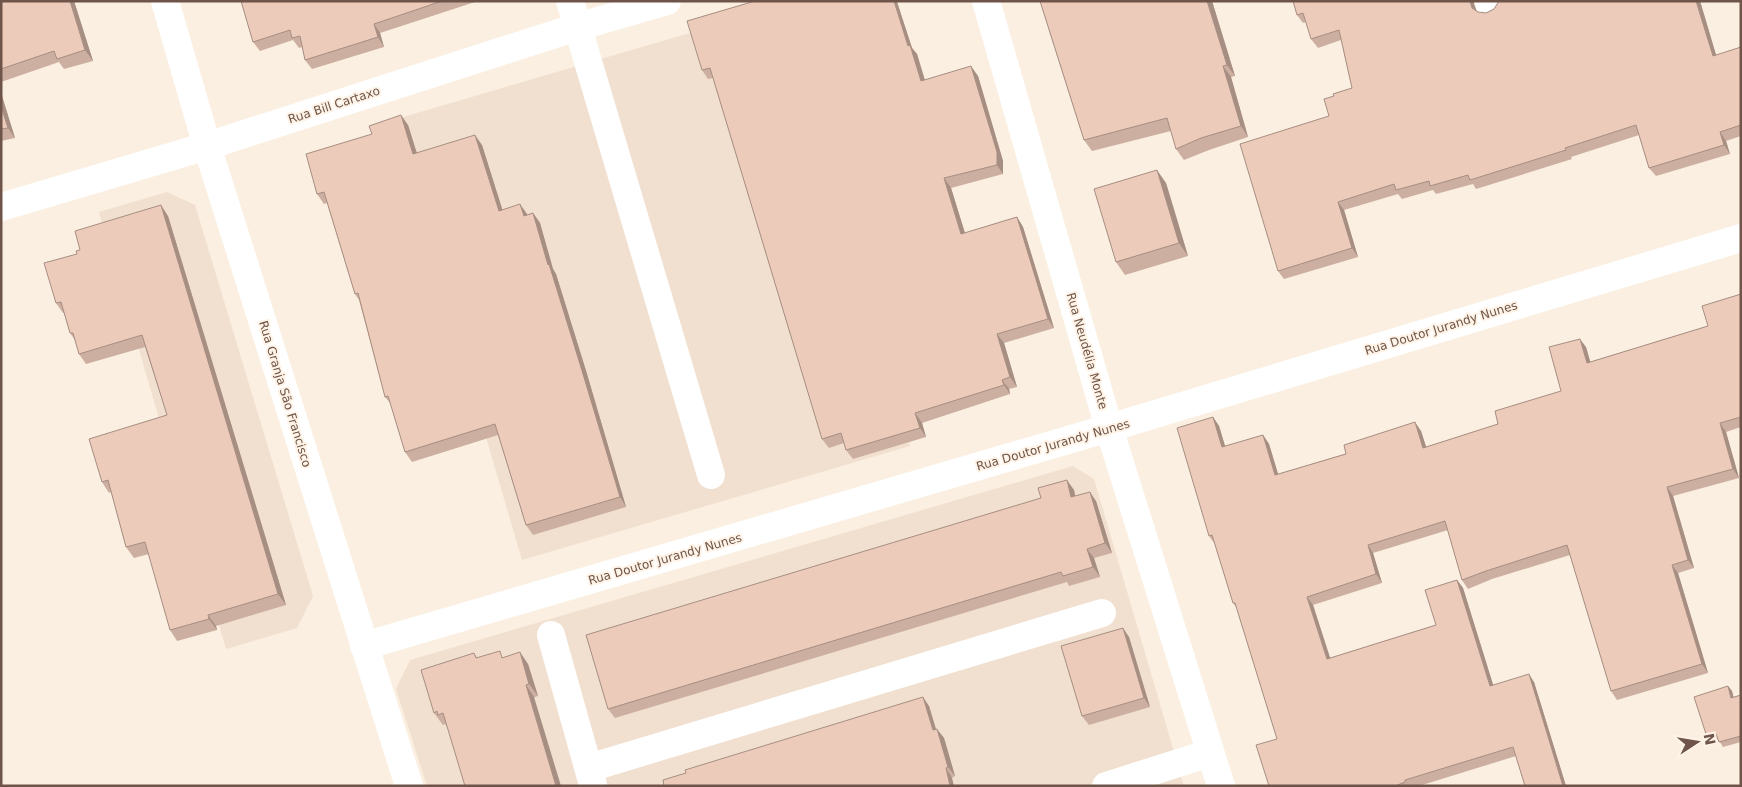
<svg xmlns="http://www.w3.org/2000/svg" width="1742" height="787" font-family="'DejaVu Sans',sans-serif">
<rect width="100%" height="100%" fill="#faefe0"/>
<!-- residential -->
<g fill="#f1e0cf">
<polygon points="782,6 910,446 522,560 393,120"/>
<polygon points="167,192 195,205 313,596 297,628 226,649 99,212"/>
<polygon points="1073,466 1094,479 1184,786 427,786 396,689 410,660"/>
</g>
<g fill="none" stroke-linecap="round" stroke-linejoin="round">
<!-- minor -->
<g stroke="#fff" stroke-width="28">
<polyline points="165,1 207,146 409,786"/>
<polyline points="570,1 711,475"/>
<polyline points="986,1 1109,428 1221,786"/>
<polyline points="1489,1 1490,6"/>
<polyline points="1,207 207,146 577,27 667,1"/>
<polyline points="551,635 593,785"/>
<polyline points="364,646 1109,428 1741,238"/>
<polyline points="589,768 1102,613"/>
<polyline points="1106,786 1210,753"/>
</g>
</g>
<!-- wall -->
<g fill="#ccafa0">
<polygon points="1,1 74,1 93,61 64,69 59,62 1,82"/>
<polygon points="241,1 475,1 475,2 380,33 384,47 312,69 305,60 302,47 299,48 293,40 260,51 253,42"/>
<polygon points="755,1 900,1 897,2 912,48 917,54 925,80 978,76 1003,161 1003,174 951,188 965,233 1017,217 1023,227 1054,328 1004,343 1017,387 1009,389 1010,394 922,423 926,437 853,459 846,450 844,443 829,448 822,439 713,78 708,79 702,70"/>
<polygon points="1040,1 1212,1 1235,76 1231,77 1248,137 1209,150 1184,160 1176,149 1171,131 1092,151 1084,140"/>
<polygon points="1293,1 1474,1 1474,4 1476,10 1478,12 1486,13 1494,9 1499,1 1700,1 1716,55 1741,47 1741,136 1726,141 1730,154 1656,176 1649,168 1639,135 1571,157 1572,159 1476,189 1473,184 1436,194 1433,190 1402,199 1398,194 1344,210 1358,257 1284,279 1278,271 1329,116 1334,96 1352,88 1341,40 1318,48 1311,39 1306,22 1303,23 1297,15"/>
<polygon points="1,93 15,138 1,141"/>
<polygon points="408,125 417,153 482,145 502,210 527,215 533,213 540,223 553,269 556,274 587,374 626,507 533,535 526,525 498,435 412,462 405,452 391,404 385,397 359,300 355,294 327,203 324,204 317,194"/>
<polygon points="1166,183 1188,256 1125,275 1116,262"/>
<polygon points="168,216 286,605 216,626 217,630 177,641 170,630 149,554 134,558 126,547 111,492 109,493 102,482 167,415 145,347 86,364 79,354 75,340 70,333 64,313 63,313 56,303 77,254"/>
<polygon points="1741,294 1741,427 1726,432 1739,478 1673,496 1694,568 1678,573 1708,673 1617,700 1611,691 1570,555 1492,579 1468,589 1462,580 1448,530 1373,553 1382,583 1313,605 1330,658 1436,625 1457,580 1463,588 1493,685 1534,682 1566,786 1525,786 1516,756 1419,786 1269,786 1277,739 1237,608 1233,603 1215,544 1209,536 1213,417 1219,426 1225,446 1263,435 1269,444 1278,474 1421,431 1426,447 1498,424 1561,391 1586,347 1590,362 1708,326"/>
<polygon points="1074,490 1075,496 1096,501 1112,553 1094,558 1100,577 1069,586 1067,582 615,718 608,709"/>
<polygon points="1129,637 1150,707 1089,725 1082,716"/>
<polygon points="474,653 477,658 504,657 528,664 538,696 447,727 445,724 443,725 434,713"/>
<polygon points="1728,686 1732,691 1733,697 1741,695 1741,742 1723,747 1718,739 1710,742 1707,737"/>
<polygon points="929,706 936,729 944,738 955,776 952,778 686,773"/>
</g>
<!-- shaded-wall -->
<g fill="#a68e82">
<polygon points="70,1 74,1 93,61 85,50"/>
<polygon points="894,1 897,1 897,2 912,48 917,54 928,91 921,81 908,46"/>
<polygon points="1207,1 1212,1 1235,76 1227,65"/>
<polygon points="1470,1 1474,1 1474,4 1479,17 1472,8"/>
<polygon points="1696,1 1700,1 1719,65 1713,56"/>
<polygon points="374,24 380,33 384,47 378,37"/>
<polygon points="971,66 978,76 1003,161 1003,174 997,165"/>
<polygon points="1223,66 1231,77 1248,137 1241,126"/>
<polygon points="1,93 15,138 8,128 1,106"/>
<polygon points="401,115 408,125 420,164 413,154"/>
<polygon points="1720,132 1726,141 1730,154 1724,145"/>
<polygon points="475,135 482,145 506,221 499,211"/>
<polygon points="1157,170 1166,183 1188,256 1179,243"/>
<polygon points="944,178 951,188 968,243 961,234"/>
<polygon points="1338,202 1344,210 1358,257 1352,248"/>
<polygon points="520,204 527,214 531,226 524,216"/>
<polygon points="161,205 168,216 286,605 278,594"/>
<polygon points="533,213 540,223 553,269 556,274 587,374 626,507 620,497 548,265"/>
<polygon points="1017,217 1023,227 1054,328 1048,319"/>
<polygon points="997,334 1004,343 1017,387 1010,377"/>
<polygon points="1580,339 1586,347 1593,371 1587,363"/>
<polygon points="1002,380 1009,389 1010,394 1004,385"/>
<polygon points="915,413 922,423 926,437 920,428"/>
<polygon points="1213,417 1219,426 1228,456 1222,447"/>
<polygon points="1415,422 1421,431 1429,456 1423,448"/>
<polygon points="1720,423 1726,432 1739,478 1733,469"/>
<polygon points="1263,435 1269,444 1281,484 1275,475"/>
<polygon points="1067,480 1074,490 1077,506 1071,497"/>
<polygon points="1667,487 1673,496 1694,568 1688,560"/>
<polygon points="1090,492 1096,501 1112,553 1105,543"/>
<polygon points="1368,545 1373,553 1382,583 1376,574"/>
<polygon points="1087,549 1094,558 1100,577 1093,567"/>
<polygon points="1672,565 1678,573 1708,673 1702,664"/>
<polygon points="1457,580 1463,588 1496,694 1490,686"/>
<polygon points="1307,597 1313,605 1333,667 1327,659"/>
<polygon points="208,615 216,626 217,630 209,619"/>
<polygon points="1123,628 1129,637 1150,707 1144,698"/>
<polygon points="520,652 528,664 538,696 529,684"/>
<polygon points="1529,674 1534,682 1566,786 1563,786"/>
<polygon points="526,685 534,697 561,786 556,786"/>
<polygon points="1728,686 1732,691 1735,703 1731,698"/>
<polygon points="923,697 929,706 939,740 933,730"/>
<polygon points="937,729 944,738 955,776 948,767"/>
<polygon points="946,768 952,778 954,786 950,786"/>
</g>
<!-- building -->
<g fill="#edcbba" stroke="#a68e82">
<polygon points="1,1 70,1 85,50 57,59 54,51 1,69"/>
<polygon points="241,1 442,1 374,24 378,37 305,60 300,36 292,38 290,30 253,42"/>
<polygon points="755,1 894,1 908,46 910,45 921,81 971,66 997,152 997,165 944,178 961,234 1017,217 1048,319 997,334 1010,377 1002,380 1004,385 915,413 920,428 846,450 841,433 822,439 710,68 702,70 687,21"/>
<polygon points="1040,1 1207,1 1227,65 1223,66 1241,126 1201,138 1176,149 1167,118 1084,140"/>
<polygon points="1293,1 1470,1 1472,8 1478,12 1486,13 1494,9 1499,1 1696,1 1713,56 1741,47 1741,125 1720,132 1724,145 1649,168 1636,125 1565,148 1566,150 1470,180 1468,175 1430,186 1429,181 1396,190 1394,184 1338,202 1352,248 1278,271 1240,144 1329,116 1324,99 1334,96 1333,94 1352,88 1339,30 1311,39 1303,13 1297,15"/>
<polygon points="1,106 8,128 1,129"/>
<polygon points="401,115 413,154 475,135 499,211 520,204 524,216 533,213 548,265 549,264 580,364 620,497 526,525 495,424 405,452 388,396 385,397 358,293 355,294 324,192 317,194 306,154 372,134 369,126"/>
<polygon points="1157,170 1179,243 1116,262 1094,189"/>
<polygon points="161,205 278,594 208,615 209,619 170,630 145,542 126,547 108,480 102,482 89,439 167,415 142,335 79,354 73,333 70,333 61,302 56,303 44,263 77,254 76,251 80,250 75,231"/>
<polygon points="1741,294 1741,417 1720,423 1733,469 1667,487 1688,560 1672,565 1702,664 1611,691 1567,545 1486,571 1462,580 1445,521 1368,545 1376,574 1307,597 1327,659 1436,625 1425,590 1457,580 1490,686 1529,674 1563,786 1525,786 1513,747 1405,780 1405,782 1395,786 1269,786 1256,745 1277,739 1235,603 1233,603 1212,535 1209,536 1177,428 1213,417 1222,447 1263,435 1275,475 1346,454 1344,445 1415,422 1423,448 1498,424 1495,411 1561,391 1549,347 1580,339 1587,363 1708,326 1702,306"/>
<polygon points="1067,480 1071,497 1090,492 1105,543 1087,549 1093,567 1063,576 1061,572 608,709 586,635 1041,498 1038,488"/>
<polygon points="1123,628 1144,698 1082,716 1061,646"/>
<polygon points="500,651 502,658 520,652 529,684 526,685 556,786 465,786 443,713 438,715 437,711 434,713 421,670 474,653 476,658"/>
<polygon points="1728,686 1731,698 1741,695 1741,736 1719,742 1716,734 1707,737 1694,697"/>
<polygon points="923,697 933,730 937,729 948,767 946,768 950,786 664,786 663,780 686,773 685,770"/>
</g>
<g text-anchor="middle" stroke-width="4" stroke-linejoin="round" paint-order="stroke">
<!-- street labels -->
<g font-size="12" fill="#6f5549" stroke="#fef3e6">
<text transform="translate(334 105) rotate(-18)" y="4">Rua Bill Cartaxo</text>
<text transform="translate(1441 328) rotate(-17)" y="4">Rua Doutor Jurandy Nunes</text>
<text transform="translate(1087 351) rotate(74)" y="4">Rua Neudélia Monte</text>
<text transform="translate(285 394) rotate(73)" y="4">Rua Granja São Francisco</text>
<text transform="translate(1053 445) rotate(-16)" y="4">Rua Doutor Jurandy Nunes</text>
<text transform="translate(665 559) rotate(-16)" y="4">Rua Doutor Jurandy Nunes</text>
</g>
</g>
<!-- border -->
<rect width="1742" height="787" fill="none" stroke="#6f5549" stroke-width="5"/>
<!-- north arrow -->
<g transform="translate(1697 742) rotate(78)" stroke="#fef3e6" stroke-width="4" paint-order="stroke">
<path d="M0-4L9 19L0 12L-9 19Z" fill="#6f5549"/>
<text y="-8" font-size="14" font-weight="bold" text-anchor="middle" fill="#6f5549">N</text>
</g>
</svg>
